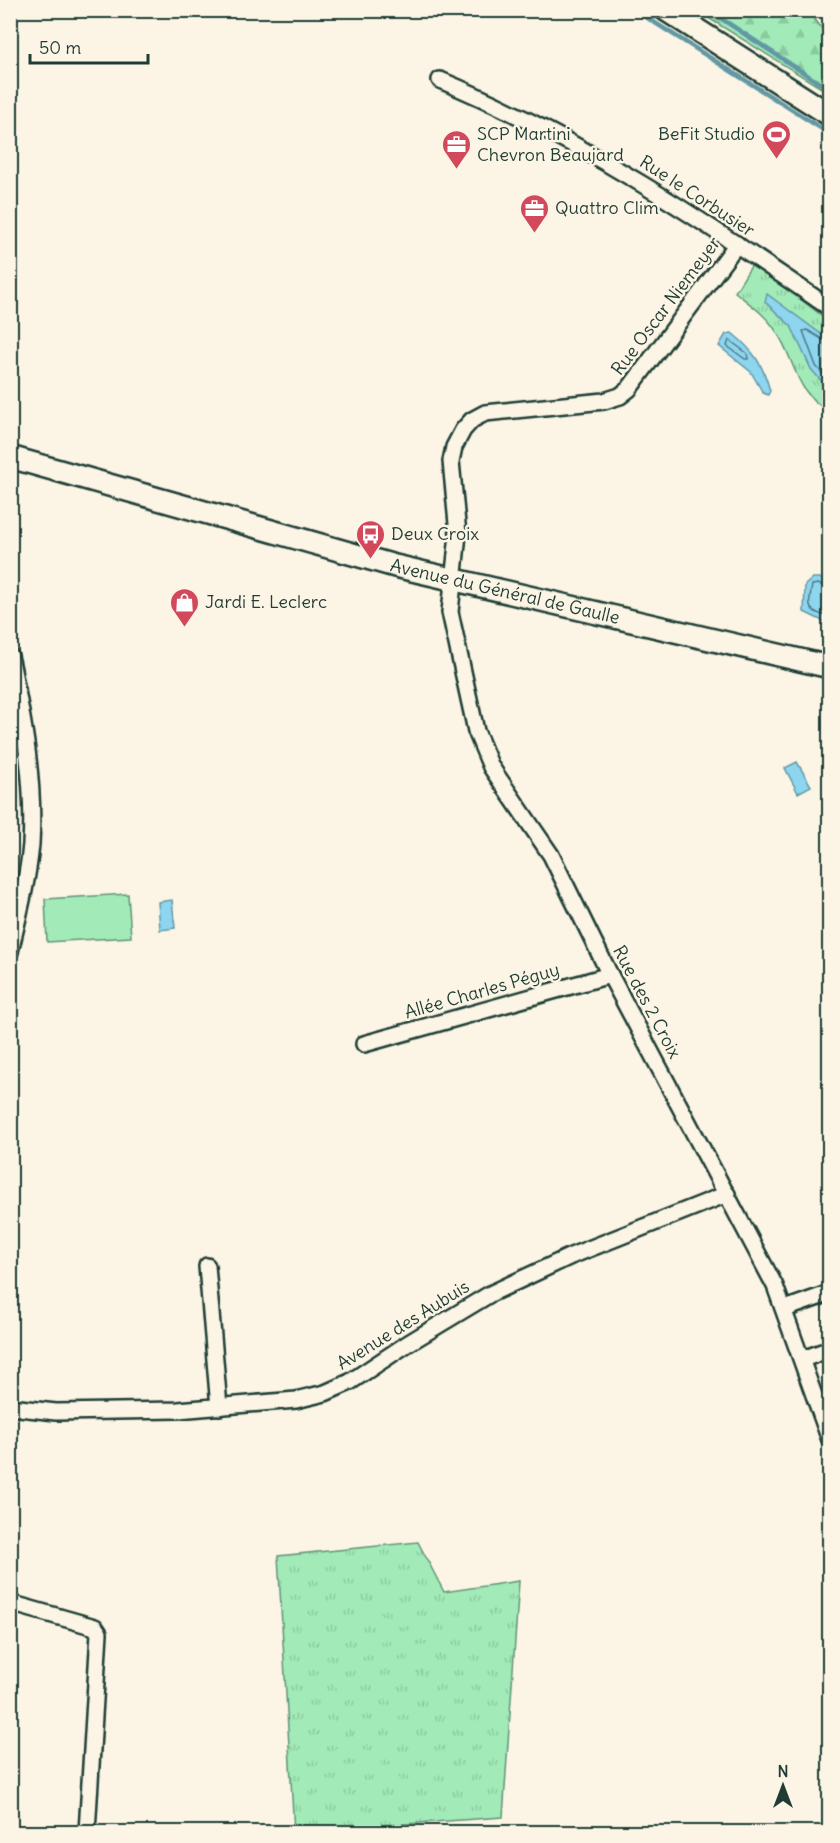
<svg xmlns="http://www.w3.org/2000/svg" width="840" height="1843" font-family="Delius,sans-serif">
<defs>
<pattern id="grass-tufts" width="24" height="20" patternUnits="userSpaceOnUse" patternTransform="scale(1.5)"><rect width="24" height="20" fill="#a2eab8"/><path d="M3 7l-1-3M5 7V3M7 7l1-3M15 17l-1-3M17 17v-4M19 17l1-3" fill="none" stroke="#8bca9f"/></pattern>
<pattern id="forest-firs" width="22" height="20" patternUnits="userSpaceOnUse" patternTransform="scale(1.5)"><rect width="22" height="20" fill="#a2eab8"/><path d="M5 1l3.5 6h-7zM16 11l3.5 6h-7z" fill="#8bca9f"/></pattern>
</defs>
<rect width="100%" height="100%" fill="#fcf5e5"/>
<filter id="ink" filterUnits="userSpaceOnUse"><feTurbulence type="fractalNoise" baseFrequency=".0167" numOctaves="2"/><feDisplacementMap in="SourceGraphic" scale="12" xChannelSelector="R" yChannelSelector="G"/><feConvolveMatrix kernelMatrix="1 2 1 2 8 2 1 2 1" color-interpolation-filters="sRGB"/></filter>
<g filter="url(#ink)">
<!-- grass -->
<g fill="url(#grass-tufts)" stroke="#609476" stroke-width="1.5">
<path d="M753,263L829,321V411C794,393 796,360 776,331C766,315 750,304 735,292Z"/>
<polygon points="418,1542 444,1592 519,1581 503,1817 294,1832 278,1556"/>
</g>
<!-- forest -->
<polygon fill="url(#forest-firs)" stroke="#609476" stroke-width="1.5" points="697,11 809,11 829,38 829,93"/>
<!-- park -->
<polygon fill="#a2eab8" stroke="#609476" stroke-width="1.5" points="128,894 131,937 47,942 45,899"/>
<!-- water -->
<g fill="#8ed5f0" stroke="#6298a5" stroke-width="1.5">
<polygon points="767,294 829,340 829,390 811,369 791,326 765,302"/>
<path d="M732,333C753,350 763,364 770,391L768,395L763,393L751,372L719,346L726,334Z"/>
<polygon points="813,578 820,578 829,585 829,624 804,612 805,585"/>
<polygon points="797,762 811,786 798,793 785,768"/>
<polygon points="172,900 175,928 160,930 158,902"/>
</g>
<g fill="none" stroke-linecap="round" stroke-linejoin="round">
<!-- shore -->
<g stroke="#4b7a7f" stroke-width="1.5">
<polygon points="729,340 747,353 748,359 745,359 727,346"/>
<polyline points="830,344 807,330 803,331 816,366 830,382"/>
<path d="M830,588L818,584L812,585C808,610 806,609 830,618"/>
</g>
<!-- stream -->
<g stroke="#6298a5" stroke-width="4.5">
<polyline points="708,10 830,90"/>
<polyline points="638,12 830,134"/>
<polyline points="19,660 22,675"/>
</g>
<defs>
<g id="street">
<path d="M440,80C582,139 704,221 830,308"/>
<polyline points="737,244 629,389 620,396 604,401 485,413 472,420 463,430 454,447 451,461 458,534 450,612 476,731 491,767 551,855 610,975 775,1286 830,1440"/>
<path d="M10,656C23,718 35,780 31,844C28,880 18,917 10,952"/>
<polyline points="364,1044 610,975"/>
<polyline points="207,1266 219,1407"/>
<polyline points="785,1309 830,1293"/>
<polyline points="803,1359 830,1349"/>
<polyline points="10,1407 56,1412 178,1410 296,1400 325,1393 350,1382 407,1344 490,1294 571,1256 727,1194"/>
<polyline points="10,1603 95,1627 99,1633 87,1832"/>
</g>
<g id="secondary">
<polyline points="666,10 830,115"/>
<path id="s1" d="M10,457L395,566L830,667"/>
</g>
</defs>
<!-- street casing -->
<use href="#street" stroke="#1f3d34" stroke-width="20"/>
<!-- secondary casing -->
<use href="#secondary" stroke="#1f3d34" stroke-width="26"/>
<!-- street -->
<use href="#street" stroke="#fcf5e5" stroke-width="15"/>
<!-- secondary -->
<use href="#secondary" stroke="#fcf5e5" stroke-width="21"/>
</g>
</g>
<!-- icons -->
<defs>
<symbol id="stadium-pin" viewBox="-11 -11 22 30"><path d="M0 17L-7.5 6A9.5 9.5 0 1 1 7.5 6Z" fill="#d1495b" stroke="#fcf5e5"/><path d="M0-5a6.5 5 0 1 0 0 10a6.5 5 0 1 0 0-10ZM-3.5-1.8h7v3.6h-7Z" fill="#fff"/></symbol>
<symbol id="office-pin" viewBox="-11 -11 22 30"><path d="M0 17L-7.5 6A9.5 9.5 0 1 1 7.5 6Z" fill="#d1495b" stroke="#fcf5e5"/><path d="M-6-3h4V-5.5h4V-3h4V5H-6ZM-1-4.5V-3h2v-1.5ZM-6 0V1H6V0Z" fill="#fff"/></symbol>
<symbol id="bus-pin" viewBox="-11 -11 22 30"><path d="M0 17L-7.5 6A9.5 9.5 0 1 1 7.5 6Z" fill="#d1495b" stroke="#fcf5e5"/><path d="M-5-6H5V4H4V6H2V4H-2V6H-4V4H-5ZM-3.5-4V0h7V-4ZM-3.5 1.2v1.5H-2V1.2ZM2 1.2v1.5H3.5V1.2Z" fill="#fff"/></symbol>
<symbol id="shop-pin" viewBox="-11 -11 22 30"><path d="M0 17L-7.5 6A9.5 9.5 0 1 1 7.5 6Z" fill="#d1495b" stroke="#fcf5e5"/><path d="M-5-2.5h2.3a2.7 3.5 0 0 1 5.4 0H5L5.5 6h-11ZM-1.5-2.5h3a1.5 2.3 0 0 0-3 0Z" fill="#fff"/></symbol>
</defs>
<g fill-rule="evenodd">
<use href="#stadium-pin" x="760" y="118" width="33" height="45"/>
<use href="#office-pin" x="440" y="128" width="33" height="45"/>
<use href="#office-pin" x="518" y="192" width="33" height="45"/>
<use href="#bus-pin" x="354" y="518" width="33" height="45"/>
<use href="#shop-pin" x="168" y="586" width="33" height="45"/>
</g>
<g text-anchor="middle" stroke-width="5" stroke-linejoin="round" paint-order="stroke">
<!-- poi labels -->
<g font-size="18" fill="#1f3d34" stroke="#fcf5e5" text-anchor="start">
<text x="477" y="140">SCP Martini<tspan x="477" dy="21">Chevron Beaujard</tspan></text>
<text x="755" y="140" text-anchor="end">BeFit Studio</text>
<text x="555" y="214">Quattro Clim</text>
<text x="391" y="540">Deux Croix</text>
<text x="205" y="608">Jardi E. Leclerc</text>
</g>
<!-- street labels -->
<g font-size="18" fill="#1f3d34" stroke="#fcf5e5">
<text transform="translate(697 196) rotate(33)" y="6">Rue le Corbusier</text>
<text transform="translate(666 306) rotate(-53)" y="6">Rue Oscar Niemeyer</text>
<text dy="6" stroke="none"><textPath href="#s1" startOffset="513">Avenue du Général de Gaulle</textPath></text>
<text transform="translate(482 991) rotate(-16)" y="6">Allée Charles Péguy</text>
<text transform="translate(647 1002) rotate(62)" y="6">Rue des 2 Croix</text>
<text transform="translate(403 1325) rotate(-32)" y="6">Avenue des Aubuis</text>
</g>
</g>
<!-- margin -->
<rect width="840" height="1843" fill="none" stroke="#fcf5e5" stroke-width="36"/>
<rect x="18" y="18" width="804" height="1807" fill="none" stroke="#1f3d34" stroke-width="2" filter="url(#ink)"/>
<!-- north arrow -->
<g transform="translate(783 1786)" stroke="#fcf5e5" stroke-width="4.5" paint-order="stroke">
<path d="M0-4.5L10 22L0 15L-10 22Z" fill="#1f3d34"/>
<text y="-9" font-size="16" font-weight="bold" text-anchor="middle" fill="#1f3d34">N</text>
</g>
<!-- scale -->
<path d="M30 54v9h118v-9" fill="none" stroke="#1f3d34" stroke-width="3"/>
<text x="39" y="54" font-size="18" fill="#1f3d34" stroke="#fcf5e5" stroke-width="4.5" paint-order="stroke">50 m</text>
</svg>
